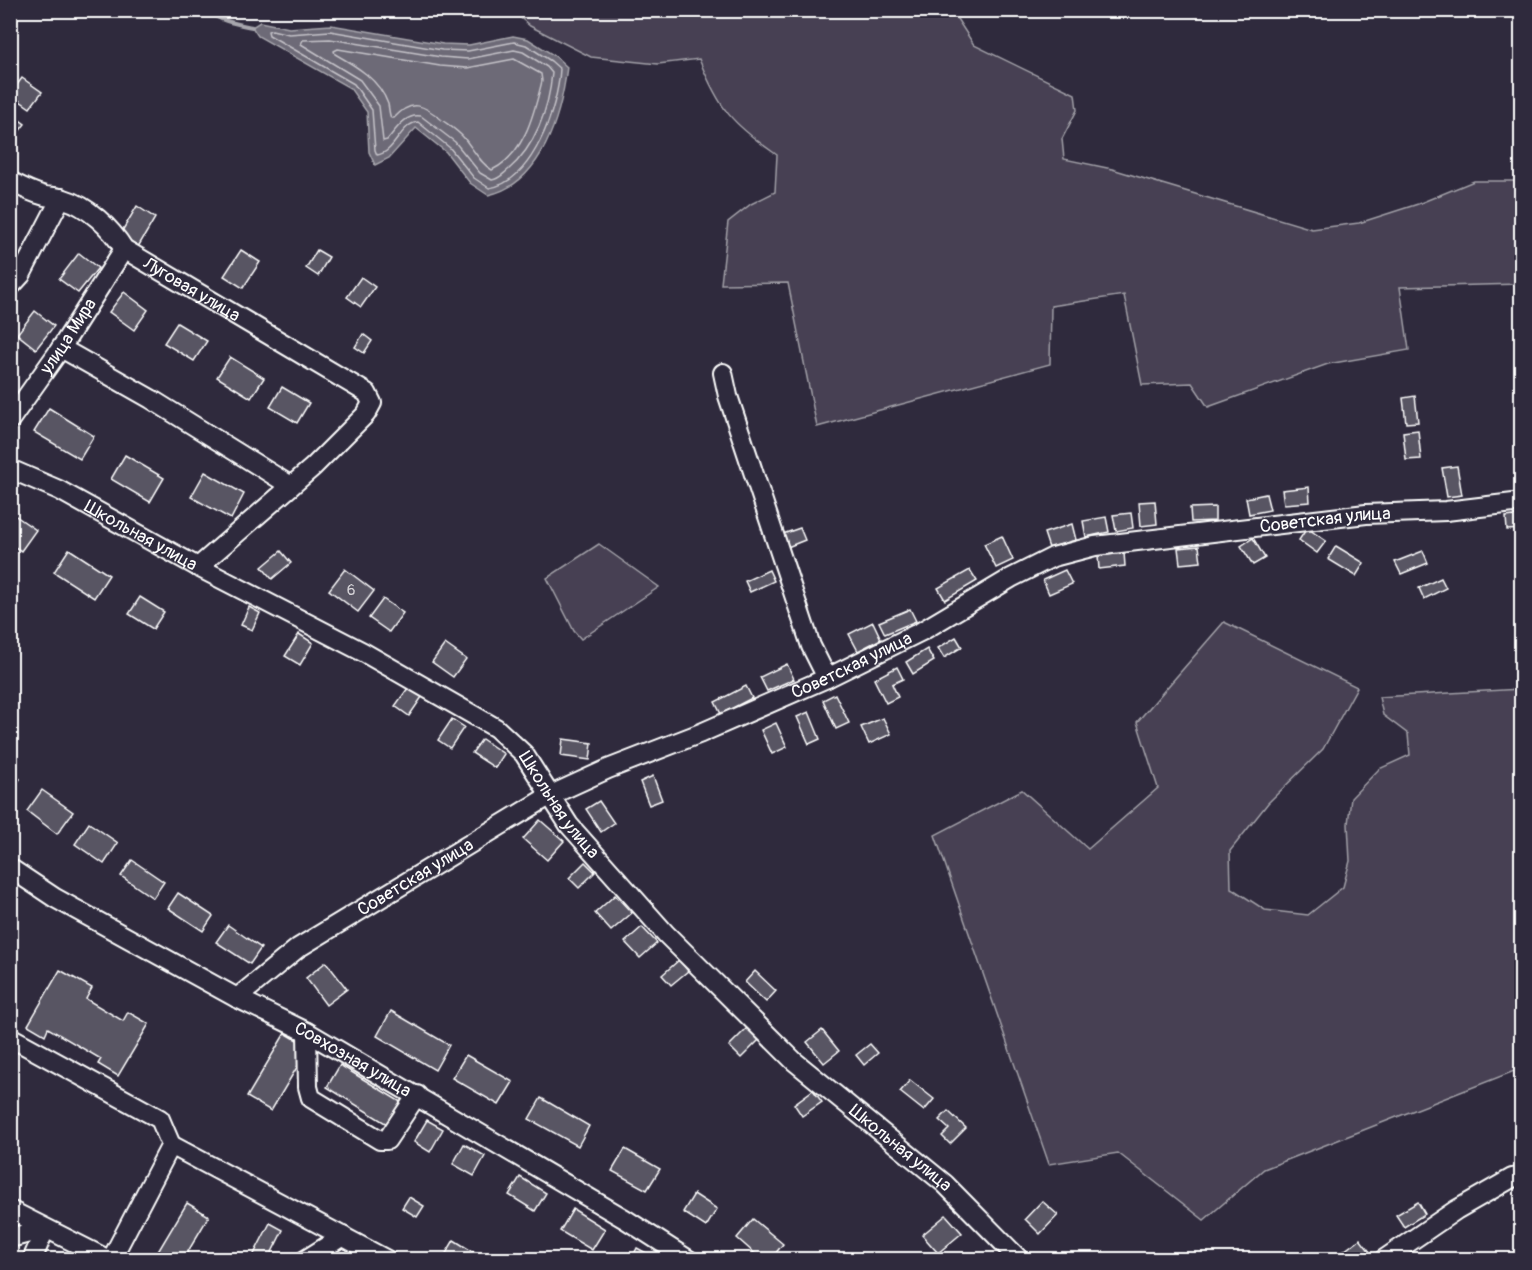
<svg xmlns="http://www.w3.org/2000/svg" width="1532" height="1270" font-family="Pangolin,sans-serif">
<rect width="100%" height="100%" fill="#2f2a3d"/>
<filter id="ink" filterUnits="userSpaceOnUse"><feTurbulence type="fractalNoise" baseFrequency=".0167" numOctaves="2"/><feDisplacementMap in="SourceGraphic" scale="12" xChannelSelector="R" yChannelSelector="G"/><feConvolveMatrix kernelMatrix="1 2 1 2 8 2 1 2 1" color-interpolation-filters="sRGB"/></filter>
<g filter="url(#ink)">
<!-- green -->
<g fill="#464152" stroke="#a2a0a8" stroke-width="1.5">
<path d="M513,11H952L974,45L1075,94L1077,110L1062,139L1064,159L1112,169L1312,229L1359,223L1418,204L1474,181H1521V284L1400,287L1409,350L1328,364L1208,407L1192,383L1142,385L1124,295L1051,306L1050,364L817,427L788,283L721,284L728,222L751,204L775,192L777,155C731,123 720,110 699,59L658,64L591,57L530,26Z"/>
<polygon points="599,544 659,587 581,639 574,631 547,578"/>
<polygon points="1224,622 1357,687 1323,749 1268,803 1230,851 1231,888 1265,910 1308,915 1343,887 1350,861 1348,824 1351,798 1379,769 1410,755 1408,734 1383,715 1379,697 1521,689 1522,1068 1264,1169 1204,1220 1118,1153 1049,1164 935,835 1022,790 1088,849 1158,788 1137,722"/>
</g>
<!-- water -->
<path fill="#6d6a77" stroke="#a7a6ad" stroke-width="1.5" d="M260,22L289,28L331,25L443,44L469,45L513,36L528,39L555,56L567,67C561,115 542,184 488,195L470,183L446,152L416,128L389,158L375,165L369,152L367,112L350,88L258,36L252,27Z"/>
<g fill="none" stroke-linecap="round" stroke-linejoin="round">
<!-- shore -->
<g stroke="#c5c3c9" stroke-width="1.5">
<path d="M272,30L289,34L330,31L442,50L468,51L514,42L526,45L551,61L560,69C558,107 533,182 489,188L474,178L450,148L418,122C400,124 395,153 377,155L375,150L372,110L354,84L269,35L268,31Z"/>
<path d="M330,39L441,57L468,59L514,50L523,52L547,67L552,73C549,109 535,147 508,170C502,175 499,179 492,180L480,173L455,142L421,116C405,113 396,130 387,140L383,141L379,106L360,80L301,44L303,40Z"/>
<path d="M338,49L440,66L467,68L514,59L541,74L542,81C534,113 525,154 492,170C480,163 473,149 464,138C458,131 450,126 442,120C424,105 412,98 394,118H391C389,114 389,108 388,104C379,79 356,66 335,54L334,51Z"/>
</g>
<!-- stream -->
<path stroke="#a7a6ad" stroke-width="4" d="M206,10C219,21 237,24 252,27"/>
</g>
<!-- building -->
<g fill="#595564" stroke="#fff" stroke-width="1.5">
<polygon points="22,78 42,92 30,108 10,94"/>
<polygon points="10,113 25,124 10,143"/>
<polygon points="137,206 155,218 138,247 119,236"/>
<polygon points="241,250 260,262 243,288 224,276"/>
<polygon points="317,250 329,257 318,276 306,268"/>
<polygon points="79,253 98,268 78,293 59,279"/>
<polygon points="361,277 375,287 361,307 347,297"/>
<polygon points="124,292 148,310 134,330 109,312"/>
<polygon points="35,311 54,326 36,349 17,334"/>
<polygon points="177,323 207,341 194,361 164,343"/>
<polygon points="363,334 372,341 364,353 355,347"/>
<polygon points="230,357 264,378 251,398 217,377"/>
<polygon points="282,387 309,403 297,423 270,407"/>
<polygon points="1415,396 1418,422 1406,423 1403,398"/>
<polygon points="49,408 94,436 80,459 34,432"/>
<polygon points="1418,430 1421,459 1406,460 1403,432"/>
<polygon points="125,455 164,478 150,502 111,479"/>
<polygon points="1457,466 1462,495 1447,497 1442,468"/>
<polygon points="205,472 244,494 231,519 191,497"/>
<polygon points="1309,487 1310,502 1284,504 1282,490"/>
<polygon points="1266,494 1270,510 1249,514 1246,498"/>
<polygon points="1155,501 1157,524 1141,526 1139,502"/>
<polygon points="1215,507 1215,521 1191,522 1190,508"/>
<polygon points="10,512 36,530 21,551 10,544"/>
<polygon points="1131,513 1133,528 1116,531 1113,515"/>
<polygon points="1522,515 1522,529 1507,530 1506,517"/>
<polygon points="1106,517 1109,532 1086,537 1083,521"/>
<polygon points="1072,524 1076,540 1049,548 1044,533"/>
<polygon points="800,528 805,540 785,548 780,535"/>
<polygon points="1307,528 1326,541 1317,553 1299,540"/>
<polygon points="1002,536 1013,560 996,568 984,544"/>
<polygon points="1253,538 1265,558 1253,565 1241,546"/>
<polygon points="1199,546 1201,562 1180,564 1178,548"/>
<polygon points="1336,546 1364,563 1356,576 1328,559"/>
<polygon points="69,549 109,575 94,598 54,572"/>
<polygon points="281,551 291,563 272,579 262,567"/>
<polygon points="1423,551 1428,563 1401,574 1395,562"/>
<polygon points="1124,553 1125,566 1099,569 1098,556"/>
<polygon points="345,569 374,591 358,612 329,590"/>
<polygon points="769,570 774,581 750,592 745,581"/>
<polygon points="970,570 977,581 945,600 938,588"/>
<polygon points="1065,570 1072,584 1049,594 1043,580"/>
<polygon points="1441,578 1446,588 1424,599 1419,588"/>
<polygon points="140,597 164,612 153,629 129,614"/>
<polygon points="383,599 403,613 389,632 369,618"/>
<polygon points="249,607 260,613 252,630 241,625"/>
<polygon points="910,609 916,621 885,634 879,622"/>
<polygon points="873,622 881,639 858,651 849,634"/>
<polygon points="299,634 313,643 300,665 285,656"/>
<polygon points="956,637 962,647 944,658 938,648"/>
<polygon points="445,644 466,659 453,677 432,662"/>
<polygon points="927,649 934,661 913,674 906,662"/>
<polygon points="787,664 794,679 767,691 760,677"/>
<polygon points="897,667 903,679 892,684 898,697 886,703 874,679"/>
<polygon points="746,686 752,698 721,714 715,702"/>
<polygon points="408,688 422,697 409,716 395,706"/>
<polygon points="835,694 849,723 836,729 823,700"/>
<polygon points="809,712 820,739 809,744 797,717"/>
<polygon points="883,718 891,734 869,744 861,727"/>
<polygon points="452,719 464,727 450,748 438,740"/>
<polygon points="776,723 787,747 772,754 761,730"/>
<polygon points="482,739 504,754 495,768 472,753"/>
<polygon points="563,739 592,743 590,760 561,756"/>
<polygon points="10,772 20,779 10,793"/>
<polygon points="653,776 662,800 649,805 640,782"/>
<polygon points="42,790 73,812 57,834 27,811"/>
<polygon points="599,801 614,823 601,832 586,809"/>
<polygon points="540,820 564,841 547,860 523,839"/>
<polygon points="89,823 118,843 104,864 75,844"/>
<polygon points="132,860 164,882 153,898 121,876"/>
<polygon points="585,862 595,872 579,888 569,878"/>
<polygon points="178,893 213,916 203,931 168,908"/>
<polygon points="615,895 632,913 611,931 595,913"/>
<polygon points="228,925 261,948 250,964 216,942"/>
<polygon points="642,927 657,943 640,958 625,942"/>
<polygon points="679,960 688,971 671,985 662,975"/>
<polygon points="326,962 347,989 326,1005 306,978"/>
<polygon points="60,970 92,988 86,999 123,1021 128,1012 149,1024 118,1076 98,1064 101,1059 48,1028 45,1035 28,1025"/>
<polygon points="755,971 776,991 766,1002 745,982"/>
<polygon points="391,1011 449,1045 435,1070 377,1036"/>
<polygon points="748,1027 760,1039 741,1058 729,1046"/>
<polygon points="822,1030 839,1051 824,1063 807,1042"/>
<polygon points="285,1033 309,1047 271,1111 247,1097"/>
<polygon points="870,1044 878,1053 864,1065 856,1055"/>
<polygon points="466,1055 513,1082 499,1105 452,1078"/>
<polygon points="340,1065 404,1104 390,1126 327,1087"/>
<polygon points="910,1080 934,1099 924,1111 900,1092"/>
<polygon points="813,1090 822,1102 802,1116 794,1104"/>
<polygon points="541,1098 589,1126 578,1146 529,1119"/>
<polygon points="948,1111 966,1128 950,1144 942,1136 949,1129 939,1120"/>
<polygon points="427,1120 443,1129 430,1152 414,1142"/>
<polygon points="464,1144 485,1156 474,1176 453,1164"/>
<polygon points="625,1149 660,1169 647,1190 612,1171"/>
<polygon points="520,1177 546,1193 535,1211 509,1195"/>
<polygon points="694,1194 717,1209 706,1227 683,1212"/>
<polygon points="409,1197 424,1206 417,1217 402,1208"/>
<polygon points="1042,1201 1058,1215 1040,1234 1025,1219"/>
<polygon points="1418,1202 1425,1214 1404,1227 1396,1215"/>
<polygon points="187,1203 209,1216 183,1260 153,1260"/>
<polygon points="573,1209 605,1229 592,1250 560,1231"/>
<polygon points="946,1215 962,1233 938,1253 922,1235"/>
<polygon points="753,1219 783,1244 770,1260 762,1260 737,1238"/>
<polygon points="270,1223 283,1230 268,1260 251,1260"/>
<polygon points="1360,1239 1371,1253 1362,1260 1338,1260 1336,1257"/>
<polygon points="454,1240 478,1255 475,1260 442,1260"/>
<polygon points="637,1248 659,1260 631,1260"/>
</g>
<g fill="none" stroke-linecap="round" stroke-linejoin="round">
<defs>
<g id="minor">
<path id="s1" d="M10,181C21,187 33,193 45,196C51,197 58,197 64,199C88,206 111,228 124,249L367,393L372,403L366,414L313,467L198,567"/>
<polyline points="10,287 21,275 61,198"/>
<polyline points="61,348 151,399 291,486"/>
<polyline points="723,373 728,396 811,646 827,678"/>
<path id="s2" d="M10,420L61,348L124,249"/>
<path id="s3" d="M10,469L59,490L198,567L363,652L496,728L524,754L569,825L666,934L794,1061L945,1184L1020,1260"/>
<path id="s4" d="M10,868L55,898L237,998L307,1032L625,1219L689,1260"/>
<path id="s5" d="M237,998L298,948L549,796L608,769L701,733L827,678L922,631L1011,578L1053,557L1095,546L1366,514L1446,511L1522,502"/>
<polyline points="307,1032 308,1087 311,1098 380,1140 387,1140 417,1095"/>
<polyline points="10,1037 160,1119 171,1145"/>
<polyline points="10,1210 109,1260"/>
<polyline points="10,1238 45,1229"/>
<polyline points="32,1260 45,1229"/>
<polyline points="111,1260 171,1145 387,1260"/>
<polyline points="305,1260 343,1236"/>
<polyline points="1383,1260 1456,1210 1512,1178 1522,1176"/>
</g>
</defs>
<!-- minor casing -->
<use href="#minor" stroke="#fff" stroke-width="22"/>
<!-- minor -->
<use href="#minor" stroke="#2f2a3d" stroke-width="18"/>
</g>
</g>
<g text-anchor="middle" stroke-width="6" stroke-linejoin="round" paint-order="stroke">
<!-- number labels -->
<g font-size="15" fill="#d6d4d8">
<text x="351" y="595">6</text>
</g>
<!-- street labels -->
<g font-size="18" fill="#fff" stroke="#2f2a3d">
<text dy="6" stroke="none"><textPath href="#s1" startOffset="216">Луговая улица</textPath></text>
<text dy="6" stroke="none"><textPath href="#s2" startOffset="102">улица Мира</textPath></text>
<text dy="6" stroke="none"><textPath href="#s5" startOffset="1206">Советская улица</textPath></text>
<text dy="6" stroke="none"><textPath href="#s3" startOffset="147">Школьная улица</textPath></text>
<text dy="6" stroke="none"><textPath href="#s5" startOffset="702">Советская улица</textPath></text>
<text dy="6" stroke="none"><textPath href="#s3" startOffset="651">Школьная улица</textPath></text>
<text dy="6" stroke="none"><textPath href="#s5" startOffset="216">Советская улица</textPath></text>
<text dy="6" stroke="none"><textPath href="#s4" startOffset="393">Совхозная улица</textPath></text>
<text dy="6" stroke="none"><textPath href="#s3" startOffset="1137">Школьная улица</textPath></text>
</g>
</g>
<!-- margin -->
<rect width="1532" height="1270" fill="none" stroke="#2f2a3d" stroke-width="36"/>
<rect x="18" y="18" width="1496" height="1234" fill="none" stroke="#fff" stroke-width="2" filter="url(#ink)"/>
</svg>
